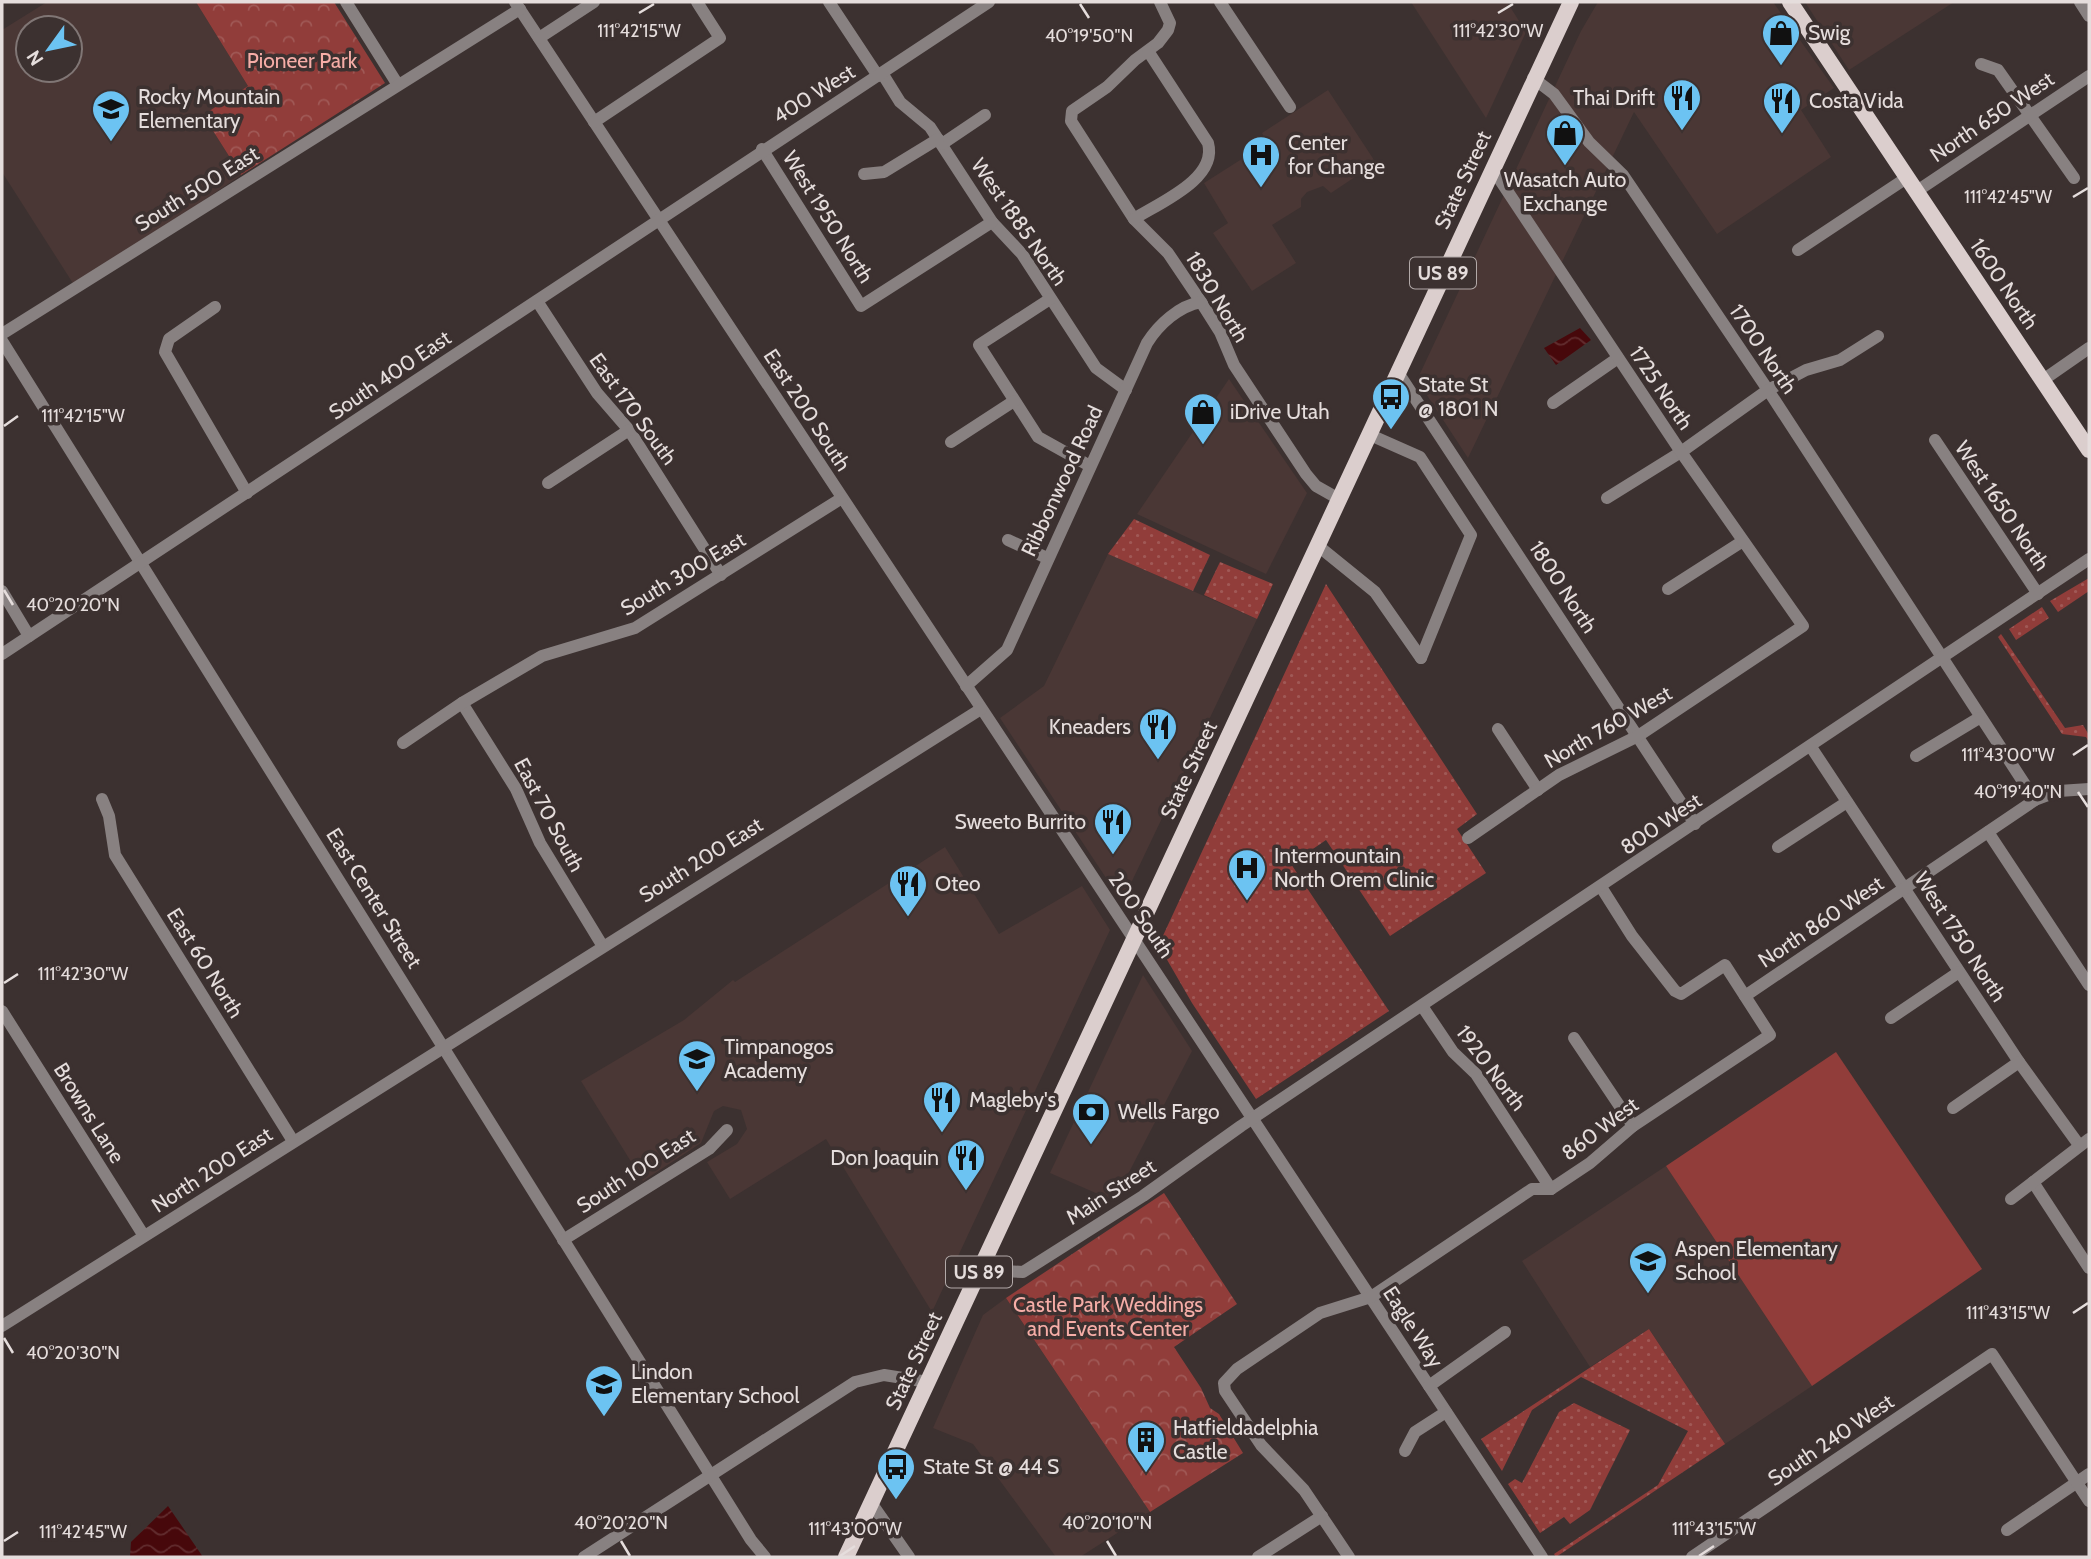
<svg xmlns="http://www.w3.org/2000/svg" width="2091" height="1559" font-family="Cabin,sans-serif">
<defs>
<pattern id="grass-dots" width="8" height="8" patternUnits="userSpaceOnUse" patternTransform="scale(1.75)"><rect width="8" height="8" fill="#913d3a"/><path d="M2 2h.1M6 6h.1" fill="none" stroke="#a05956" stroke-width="1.8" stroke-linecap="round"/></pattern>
<pattern id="forest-crowns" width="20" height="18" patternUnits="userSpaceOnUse" patternTransform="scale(1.75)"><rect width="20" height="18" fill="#913d3a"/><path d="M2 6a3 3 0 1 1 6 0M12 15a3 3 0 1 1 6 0" fill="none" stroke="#a05956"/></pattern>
<pattern id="water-waves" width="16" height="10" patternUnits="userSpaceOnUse" patternTransform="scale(1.75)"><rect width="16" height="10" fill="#47080b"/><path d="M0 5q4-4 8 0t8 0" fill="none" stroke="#612c2e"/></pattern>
</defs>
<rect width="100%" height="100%" fill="#3c3130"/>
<!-- built -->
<g fill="#4a3735" fill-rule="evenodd">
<path d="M47,2H196L248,86L203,115L241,175L76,288L2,172V30ZM28,28H70V70H28Z"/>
<polygon points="1411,2 1507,2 1526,32 1486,118"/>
<polygon points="1598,2 1773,2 1834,88 1801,110 1831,157 1717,234 1634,112 1468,458 1417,380 1581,31"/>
<polygon points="1805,2 1954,2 1849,70"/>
<polygon points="1328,90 1376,163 1331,193 1323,186 1307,192 1301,199 1301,207 1272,225 1296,263 1252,291 1213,233 1228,223 1204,183 1267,143 1262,133"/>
<polygon points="1229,379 1307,493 1266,574 1137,514"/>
<polygon points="1108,554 1257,619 1122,902 1000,718 1044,686"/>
<polygon points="945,847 999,934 1082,886 1110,930 932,1312 826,1139 730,1199 707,1162 737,1144 747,1129 741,1110 723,1106 714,1111 701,1143 643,1181 581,1081 684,1020 733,980 735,982"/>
<polygon points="1143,975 1192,1051 1114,1201 1050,1173"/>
<polygon points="1666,1166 1812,1386 1725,1444 1649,1329 1590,1367 1522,1261"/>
<polygon points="1006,1298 1150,1512 1080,1557 1056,1557 973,1444 933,1428 983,1315"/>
</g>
<!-- grass -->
<g fill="url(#grass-dots)">
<polygon points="1134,519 1210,555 1193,591 1108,554"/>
<polygon points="1220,562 1273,584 1257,619 1204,595"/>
<polygon points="2089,578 2089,591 2058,612 2050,601"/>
<polygon points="1326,584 1477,814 1457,829 1486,873 1390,936 1326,840 1291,864 1389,1011 1256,1099 1192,1003 1162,951 1161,940"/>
<polygon points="2042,607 2049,618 2016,640 2009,629"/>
<polygon points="2001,634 2065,728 2083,725 2089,735 2089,742 2086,737 2062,734 1998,637"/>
<polygon points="1649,1329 1725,1444 1556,1557 1554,1554 1658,1485 1688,1431 1581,1377 1532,1410 1502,1471 1481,1439"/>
<polygon points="1574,1403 1630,1430 1590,1510 1570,1524 1564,1517 1540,1533 1508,1484 1515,1479 1522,1483 1559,1412"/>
</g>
<!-- forest -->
<g fill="url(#forest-crowns)">
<polygon points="196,2 334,2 385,83 241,175 203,115 248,86"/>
<polygon points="1164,1193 1237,1304 1174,1347 1201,1388 1210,1408 1219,1414 1243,1453 1150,1512 1006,1298"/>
</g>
<!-- pitch -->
<polygon fill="#913d3a" points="1836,1052 1982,1269 1812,1386 1666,1166"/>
<!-- water -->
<g fill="url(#water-waves)">
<polygon points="1580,328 1591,340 1556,365 1544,348"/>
<polygon points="168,1506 203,1557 130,1557 131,1542"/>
</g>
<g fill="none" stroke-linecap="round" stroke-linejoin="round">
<!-- minor -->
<g stroke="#888181" stroke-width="12">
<polyline points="346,2 398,85"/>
<polyline points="515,2 1542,1557"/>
<polyline points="829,2 878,76"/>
<polyline points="1160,2 1170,23 1168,30 1158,43 1135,60 1107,87 1072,111 1071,121 1134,219 1168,253 1201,302 1220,332 1234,365 1306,474 1316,486 1339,499"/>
<polyline points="1220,2 1290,107"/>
<polyline points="2080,2 2089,16"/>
<polyline points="539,38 594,2"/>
<polyline points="1981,64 1998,70 2074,178"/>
<polyline points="882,73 900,102 930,127 992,222 1022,254 1096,368 1126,390"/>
<polyline points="1533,78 1554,94 1589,142 1623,175 1768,390 2035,800"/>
<polyline points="594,122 720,38 697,2"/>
<polyline points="942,144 985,115"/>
<polyline points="762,149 861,306 992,222"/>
<polyline points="864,174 884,172 938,139"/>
<polyline points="1917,191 2089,76"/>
<path d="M1134,219C1159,203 1218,179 1208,143L1148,51"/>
<polyline points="1798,250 1908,177"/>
<polyline points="1050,299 979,345 1038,437 1090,466"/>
<polyline points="537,301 597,393 629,430 721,575"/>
<polyline points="215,307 169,339 165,352 247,493"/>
<polyline points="2,334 520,9"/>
<polyline points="2,341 751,1540 765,1557"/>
<polyline points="1397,371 1695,824"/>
<polyline points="2043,380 2089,348"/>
<polyline points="1553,403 1618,358"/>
<polyline points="1368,434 1420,457 1471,535 1421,658"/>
<polyline points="1935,440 2038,594"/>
<polyline points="951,442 1014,401"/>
<polyline points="548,483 629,430"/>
<polyline points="1607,498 1681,452 1768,390 1806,370 1840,360 1878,336"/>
<polyline points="1008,540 1047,558"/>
<polyline points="1317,545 1375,592 1421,658"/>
<polyline points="1668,589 1743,541"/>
<polyline points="2,591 29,636"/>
<polyline points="2,654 989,2"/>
<path d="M966,686L1007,650L1147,343C1159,324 1179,306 1201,302"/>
<polyline points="462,703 516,789 540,843 602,945"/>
<polyline points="1498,729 1538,790"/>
<polyline points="403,743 462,703 542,656 635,628 842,498"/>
<polyline points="1811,747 2019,1062 2079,1145"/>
<polyline points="1916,756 1979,718"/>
<polyline points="102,799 109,816 115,855 293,1141"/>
<polyline points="1988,832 2089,985"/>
<polyline points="1468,838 1559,775 1638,736 1803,626 1681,452 1492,168"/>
<polyline points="1778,847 1847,802"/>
<polyline points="1745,996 2035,800 2059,791 2089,789"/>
<polyline points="1422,1006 1453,1052 1476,1074 1551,1189"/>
<polyline points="2,1011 144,1236"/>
<polyline points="1891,1018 1959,972"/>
<polyline points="1574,1038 1633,1126"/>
<polyline points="1953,1108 2019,1062"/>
<polyline points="2033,1182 2089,1268"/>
<polyline points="1551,1189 1590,1163 1633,1126 1770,1035 1725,965 1681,994 1675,991 1632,936 1601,887"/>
<polyline points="2011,1199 2089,1139"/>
<polyline points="563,1240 709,1149 727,1130"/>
<polyline points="983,1262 1004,1271 1023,1272 1143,1196 1241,1126 2089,559"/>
<polyline points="2,1326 981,709"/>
<polyline points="1429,1386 1505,1332"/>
<polyline points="1405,1451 1415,1432 1446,1412"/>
<polyline points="872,1504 909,1557"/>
<polyline points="2007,1530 2089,1474"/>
<polyline points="584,1557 855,1382 884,1375 928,1382"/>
<polyline points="1258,1557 1322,1516"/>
<polyline points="1349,1557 1304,1490 1261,1445 1225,1391 1224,1383 1237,1369 1320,1313 1371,1297 1532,1189 1551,1189"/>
<polyline points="1692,1557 1992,1354 2089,1501"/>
</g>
<!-- major -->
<g stroke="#dbcecd" stroke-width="16">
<polyline points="1790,2 2089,450"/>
<polyline points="846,1557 1571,2"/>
</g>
</g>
<!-- ticks -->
<path fill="none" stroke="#e5dddc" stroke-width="2.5" d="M1080,4L1089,18M639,13L654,4M1498,13L1513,4M2073,197L2088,188M4,426L18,416M4,590L13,605M2073,755L2088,745M2078,792L2088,807M4,983L18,974M2073,1313L2088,1303M4,1338L13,1353M4,1541L18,1532M621,1541L630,1556M1107,1541L1116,1556M840,1556L855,1546M1699,1556L1714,1546"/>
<!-- icons -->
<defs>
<symbol id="shop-pin" viewBox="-11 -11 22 30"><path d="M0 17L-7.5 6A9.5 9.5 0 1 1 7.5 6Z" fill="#6cc3f2" stroke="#3c3130"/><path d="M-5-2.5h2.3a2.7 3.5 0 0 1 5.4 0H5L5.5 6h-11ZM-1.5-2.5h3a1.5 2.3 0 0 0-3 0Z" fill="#111"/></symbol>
<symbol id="restaurant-pin" viewBox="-11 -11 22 30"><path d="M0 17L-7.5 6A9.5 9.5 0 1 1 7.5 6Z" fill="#6cc3f2" stroke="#3c3130"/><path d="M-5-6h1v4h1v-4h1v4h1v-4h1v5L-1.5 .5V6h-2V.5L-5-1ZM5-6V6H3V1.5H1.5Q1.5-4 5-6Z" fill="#111"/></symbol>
<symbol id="school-pin" viewBox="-11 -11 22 30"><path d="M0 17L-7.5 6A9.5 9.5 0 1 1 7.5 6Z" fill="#6cc3f2" stroke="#3c3130"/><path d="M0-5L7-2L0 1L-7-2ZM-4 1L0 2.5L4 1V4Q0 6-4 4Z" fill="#111"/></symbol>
<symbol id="hospital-pin" viewBox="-11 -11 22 30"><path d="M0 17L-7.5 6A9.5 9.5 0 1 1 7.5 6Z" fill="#6cc3f2" stroke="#3c3130"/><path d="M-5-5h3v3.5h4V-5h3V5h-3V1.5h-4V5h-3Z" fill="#111"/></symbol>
<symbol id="bus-pin" viewBox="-11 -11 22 30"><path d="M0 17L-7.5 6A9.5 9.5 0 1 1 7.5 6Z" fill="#6cc3f2" stroke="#3c3130"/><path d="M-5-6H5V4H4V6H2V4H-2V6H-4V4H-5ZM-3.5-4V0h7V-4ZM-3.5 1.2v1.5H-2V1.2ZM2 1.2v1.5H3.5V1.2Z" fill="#111"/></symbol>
<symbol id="bank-pin" viewBox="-11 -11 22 30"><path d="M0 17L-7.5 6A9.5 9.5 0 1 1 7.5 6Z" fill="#6cc3f2" stroke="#3c3130"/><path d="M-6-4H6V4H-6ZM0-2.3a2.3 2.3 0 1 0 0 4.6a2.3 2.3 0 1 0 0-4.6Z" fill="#111"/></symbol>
<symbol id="building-pin" viewBox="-11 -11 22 30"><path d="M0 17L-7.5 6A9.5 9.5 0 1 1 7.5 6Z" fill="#6cc3f2" stroke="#3c3130"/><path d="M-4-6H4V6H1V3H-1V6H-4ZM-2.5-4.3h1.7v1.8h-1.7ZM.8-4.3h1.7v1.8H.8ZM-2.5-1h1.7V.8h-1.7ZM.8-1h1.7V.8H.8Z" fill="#111"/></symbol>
</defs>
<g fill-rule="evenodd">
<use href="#shop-pin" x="1759" y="11" width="44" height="60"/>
<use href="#restaurant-pin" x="1660" y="76" width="44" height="60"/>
<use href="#restaurant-pin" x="1760" y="79" width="44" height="60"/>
<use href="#school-pin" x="89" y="87" width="44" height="60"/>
<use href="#shop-pin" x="1543" y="111" width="44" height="60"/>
<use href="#hospital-pin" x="1239" y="133" width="44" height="60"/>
<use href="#bus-pin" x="1369" y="375" width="44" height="60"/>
<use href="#shop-pin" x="1181" y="390" width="44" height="60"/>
<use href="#restaurant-pin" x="1136" y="705" width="44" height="60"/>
<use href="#restaurant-pin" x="1091" y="800" width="44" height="60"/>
<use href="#hospital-pin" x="1225" y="846" width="44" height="60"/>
<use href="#restaurant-pin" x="886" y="862" width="44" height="60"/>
<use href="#school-pin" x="675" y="1037" width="44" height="60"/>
<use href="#restaurant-pin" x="920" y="1078" width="44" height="60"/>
<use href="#bank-pin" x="1069" y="1090" width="44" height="60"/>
<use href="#restaurant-pin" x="944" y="1136" width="44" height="60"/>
<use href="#school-pin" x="1626" y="1239" width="44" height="60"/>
<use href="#school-pin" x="582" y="1362" width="44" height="60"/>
<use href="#building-pin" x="1124" y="1418" width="44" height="60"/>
<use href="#bus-pin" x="874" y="1445" width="44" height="60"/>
</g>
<g text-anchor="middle" stroke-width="7" stroke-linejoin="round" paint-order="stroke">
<!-- shield labels -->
<g fill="#3c3130" stroke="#b2a9a8" stroke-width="2">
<rect x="1410" y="257.5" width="66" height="31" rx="5"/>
<rect x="946" y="1256.5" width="66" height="31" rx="5"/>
</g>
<g font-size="19" font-weight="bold" fill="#e5dddc">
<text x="1443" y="280">US 89</text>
<text x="979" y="1279">US 89</text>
</g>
<!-- poi labels -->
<g font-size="21" fill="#e5dddc" stroke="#3c3130" text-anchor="start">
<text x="1808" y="40">Swig</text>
<text x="138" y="104">Rocky Mountain<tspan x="138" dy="24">Elementary</tspan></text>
<text x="1655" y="105" text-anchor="end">Thai Drift</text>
<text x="1809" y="108">Costa Vida</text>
<text x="1288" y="150">Center<tspan x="1288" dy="24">for Change</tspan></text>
<text x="1565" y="187" text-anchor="middle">Wasatch Auto<tspan x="1565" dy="24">Exchange</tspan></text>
<text x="1418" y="392">State St<tspan x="1418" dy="24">@ 1801 N</tspan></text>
<text x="1230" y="419">iDrive Utah</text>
<text x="1131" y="734" text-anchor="end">Kneaders</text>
<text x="1086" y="829" text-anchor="end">Sweeto Burrito</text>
<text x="1274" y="863">Intermountain<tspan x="1274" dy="24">North Orem Clinic</tspan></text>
<text x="935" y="891">Oteo</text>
<text x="724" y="1054">Timpanogos<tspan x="724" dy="24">Academy</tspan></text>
<text x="969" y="1107">Magleby's</text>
<text x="1118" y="1119">Wells Fargo</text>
<text x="939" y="1165" text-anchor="end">Don Joaquin</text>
<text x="1675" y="1256">Aspen Elementary<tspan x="1675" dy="24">School</tspan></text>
<text x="631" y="1379">Lindon<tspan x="631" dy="24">Elementary School</tspan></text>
<text x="1173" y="1435">Hatfieldadelphia<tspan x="1173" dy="24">Castle</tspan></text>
<text x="923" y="1474">State St @ 44 S</text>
</g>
<!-- park labels -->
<g font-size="21" fill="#f6ada7" stroke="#3c3130">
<text x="302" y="68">Pioneer Park</text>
<text x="1108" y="1312">Castle Park Weddings<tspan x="1108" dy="24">and Events Center</tspan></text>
</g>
<!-- street labels -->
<g font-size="21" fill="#e5dddc" stroke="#3c3130">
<text transform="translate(814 94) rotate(-32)" y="7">400 West</text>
<text transform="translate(1992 117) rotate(-34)" y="7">North 650 West</text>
<text transform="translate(1463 180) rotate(-65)" y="7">State Street</text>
<text transform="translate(197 189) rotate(-32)" y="7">South 500 East</text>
<text transform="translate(828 217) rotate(58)" y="7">West 1950 North</text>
<text transform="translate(1019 222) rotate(55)" y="7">West 1885 North</text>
<text transform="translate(2004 284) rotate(56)" y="7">1600 North</text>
<text transform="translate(1217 297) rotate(59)" y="7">1830 North</text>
<text transform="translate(1763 349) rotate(56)" y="7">1700 North</text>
<text transform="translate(390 375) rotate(-34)" y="7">South 400 East</text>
<text transform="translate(1661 388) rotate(56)" y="7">1725 North</text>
<text transform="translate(633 409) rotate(54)" y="7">East 170 South</text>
<text transform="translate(807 410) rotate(57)" y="7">East 200 South</text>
<text transform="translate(1062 481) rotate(-65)" y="7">Ribbonwood Road</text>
<text transform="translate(2002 506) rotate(56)" y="7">West 1650 North</text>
<text transform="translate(683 574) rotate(-31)" y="7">South 300 East</text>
<text transform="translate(1563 587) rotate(57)" y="7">1800 North</text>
<text transform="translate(1608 727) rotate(-30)" y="7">North 760 West</text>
<text transform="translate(1189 770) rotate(-65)" y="7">State Street</text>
<text transform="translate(549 815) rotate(62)" y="7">East 70 South</text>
<text transform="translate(1661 824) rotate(-34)" y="7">800 West</text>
<text transform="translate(701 860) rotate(-32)" y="7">South 200 East</text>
<text transform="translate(374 898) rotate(58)" y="7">East Center Street</text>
<text transform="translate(1141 915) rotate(56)" y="7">200 South</text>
<text transform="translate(1821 922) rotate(-34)" y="7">North 860 West</text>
<text transform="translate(1960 937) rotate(57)" y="7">West 1750 North</text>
<text transform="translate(205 963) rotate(58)" y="7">East 60 North</text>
<text transform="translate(1491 1068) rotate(53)" y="7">1920 North</text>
<text transform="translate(89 1113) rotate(58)" y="7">Browns Lane</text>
<text transform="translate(1600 1129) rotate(-37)" y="7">860 West</text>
<text transform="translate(212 1170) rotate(-33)" y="7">North 200 East</text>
<text transform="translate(636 1171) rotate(-33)" y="7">South 100 East</text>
<text transform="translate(1111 1192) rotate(-33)" y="7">Main Street</text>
<text transform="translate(1413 1327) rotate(57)" y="7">Eagle Way</text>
<text transform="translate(914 1361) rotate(-65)" y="7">State Street</text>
<text transform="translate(1831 1440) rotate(-34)" y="7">South 240 West</text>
</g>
</g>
<g font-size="18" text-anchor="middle" fill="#e5dddc" stroke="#3c3130" stroke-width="7" stroke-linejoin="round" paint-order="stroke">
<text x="639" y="37">111°42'15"W</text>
<text x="1498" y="37">111°42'30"W</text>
<text x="1089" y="42">40°19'50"N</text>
<text x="2008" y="203">111°42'45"W</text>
<text x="83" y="422">111°42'15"W</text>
<text x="73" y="611">40°20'20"N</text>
<text x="2008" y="761">111°43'00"W</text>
<text x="2018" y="798">40°19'40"N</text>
<text x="83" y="980">111°42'30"W</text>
<text x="2008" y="1319">111°43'15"W</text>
<text x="73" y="1359">40°20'30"N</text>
<text x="621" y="1529">40°20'20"N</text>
<text x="1107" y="1529">40°20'10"N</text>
<text x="855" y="1535">111°43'00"W</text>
<text x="1714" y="1535">111°43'15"W</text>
<text x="83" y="1538">111°42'45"W</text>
</g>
<!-- border -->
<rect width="2091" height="1559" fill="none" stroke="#e5dddc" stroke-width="7"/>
<!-- north arrow -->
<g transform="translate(49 49) rotate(237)"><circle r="33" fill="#3c3130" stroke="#807675" stroke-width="2"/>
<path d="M0-5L12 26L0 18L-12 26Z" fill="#6cc3f2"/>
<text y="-10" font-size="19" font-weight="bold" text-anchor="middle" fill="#e5dddc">N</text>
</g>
</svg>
